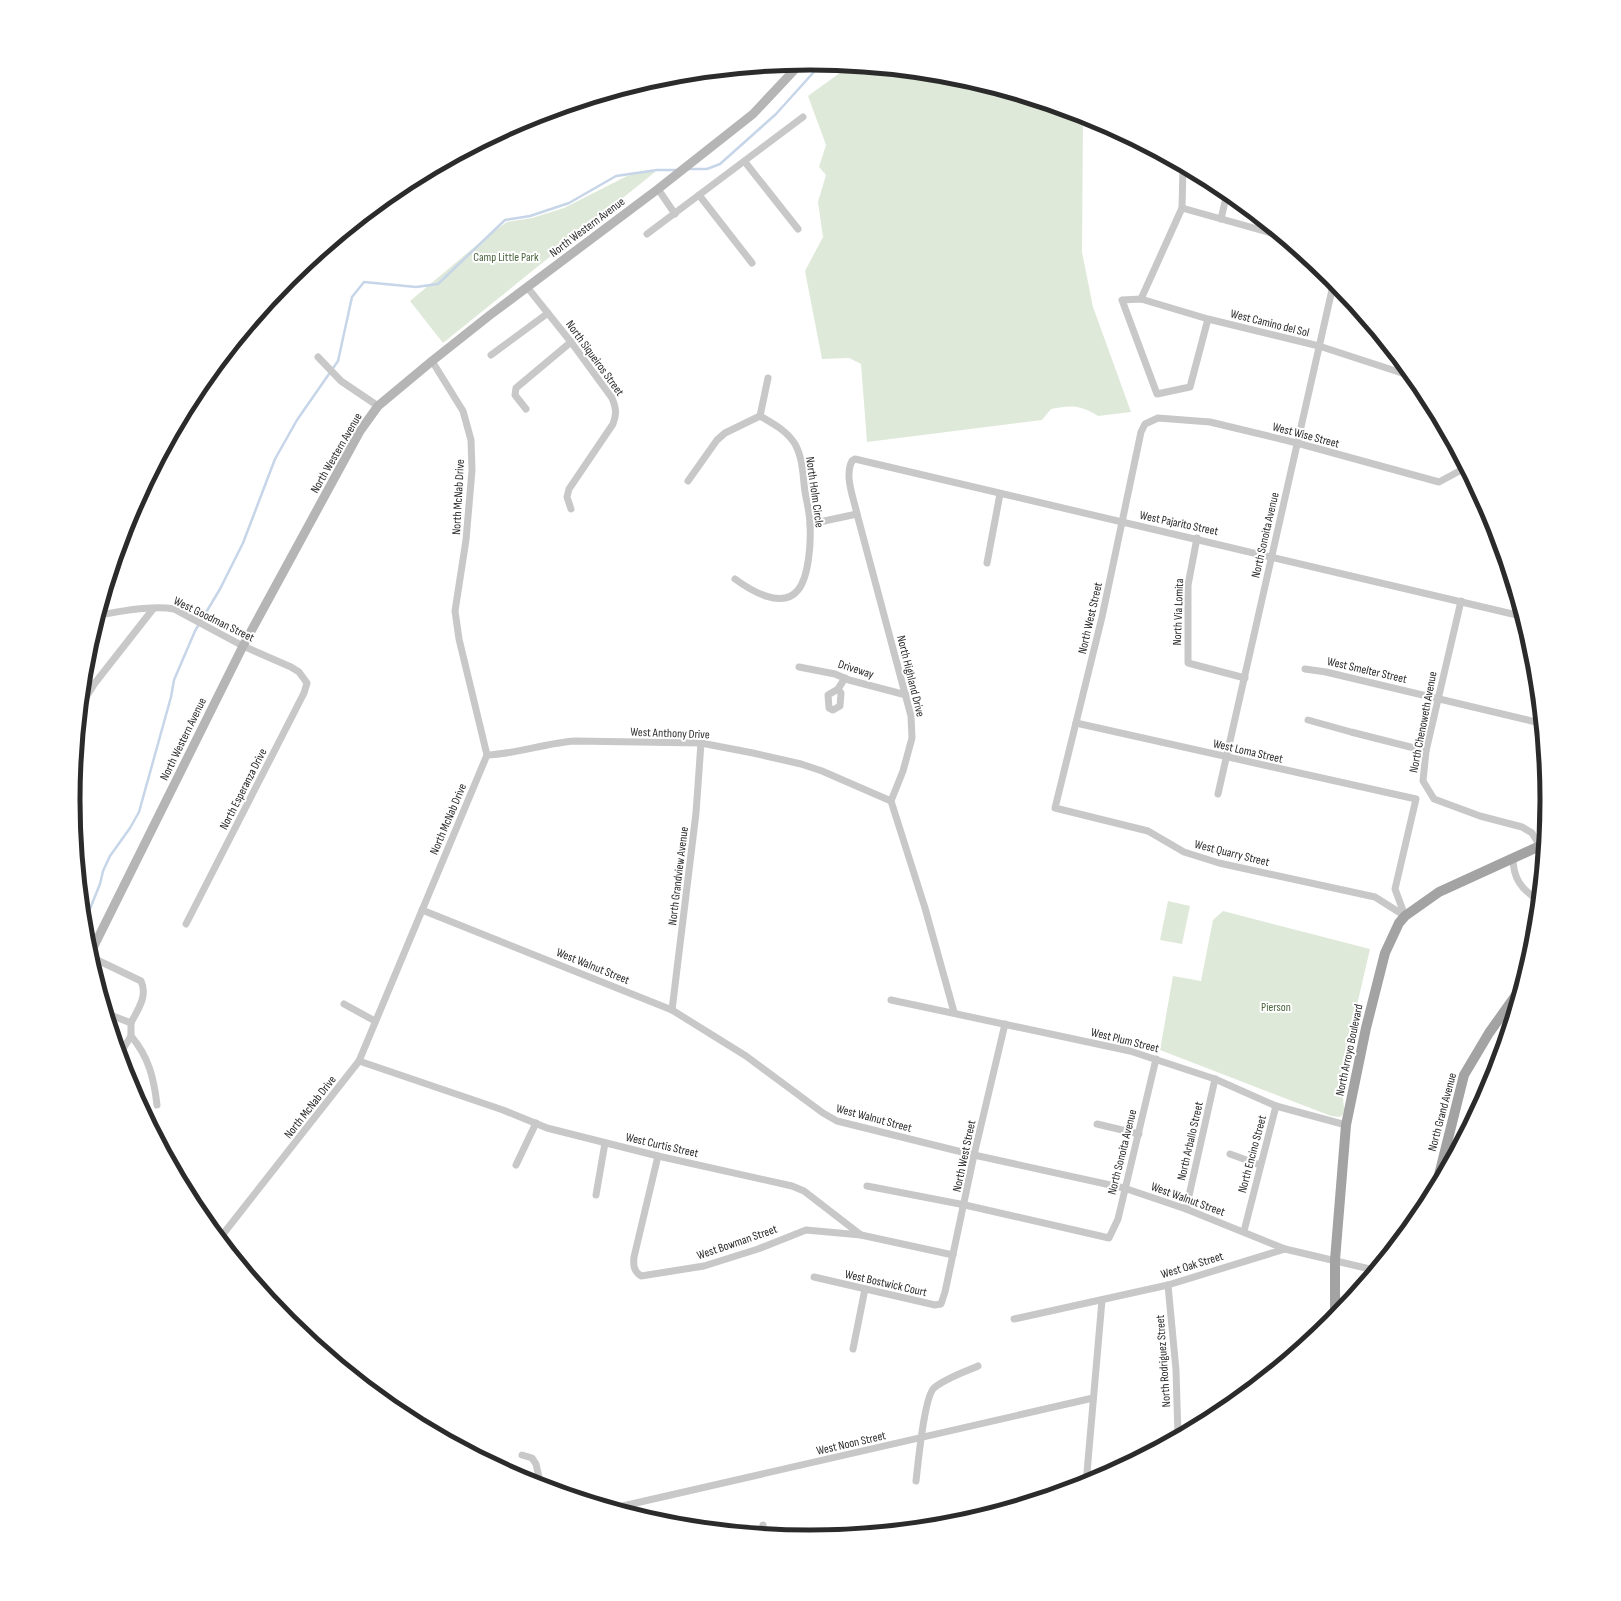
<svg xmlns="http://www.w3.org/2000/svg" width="1621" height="1601" font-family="'Sofia Sans Condensed',sans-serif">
<rect width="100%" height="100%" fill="#fff"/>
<!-- green -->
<g fill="#dfe9d9">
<path d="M848,67L955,77L1083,116L1082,252L1093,307L1131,412L1098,416C1081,405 1071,405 1051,409L1042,420L867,442L861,364L849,358L822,359L805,271L823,237L818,202L826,175L819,167L826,145L808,96Z"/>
<polygon points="647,171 655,172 443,343 410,301 490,234 507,222 532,218 564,208 627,176"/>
<polygon points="1168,901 1190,906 1182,944 1160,940"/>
<polygon points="1223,911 1370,949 1341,1074 1344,1109 1343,1114 1340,1117 1331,1116 1160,1050 1173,976 1201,981 1213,920"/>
</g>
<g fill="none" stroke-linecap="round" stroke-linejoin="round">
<!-- stream -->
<g stroke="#c6d5e8" stroke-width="2.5">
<polyline points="688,169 707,169 720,164 776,114 821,64"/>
<polyline points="85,921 100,884 103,871 110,856 130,828 139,812 171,697 174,680 195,631 220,589 243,543 275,459 297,420 338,361 352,297 364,282 416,287 438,284 505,220 530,216 569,203 616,176 657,170 679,170"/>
</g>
<!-- street -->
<g stroke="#c8c8c8" stroke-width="7">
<polyline points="543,115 557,113 567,107"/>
<polyline points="745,162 798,229"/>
<polyline points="658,189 675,214"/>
<polyline points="699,195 752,263"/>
<polyline points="1182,208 1279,235"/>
<polyline points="1221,219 1227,193"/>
<polyline points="647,234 803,117"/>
<path d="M527,287L571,342L612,398C616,408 617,414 613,424L569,489L567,497L571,509"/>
<polyline points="1141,299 1182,208 1183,167"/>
<polyline points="1208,319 1190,387 1157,394 1122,300 1141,299 1208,319 1319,346 1411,376"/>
<polyline points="491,355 548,313"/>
<polyline points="318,357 341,381 378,406"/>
<polyline points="526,409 515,395 516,388 571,342"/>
<polyline points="760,416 768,378"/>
<path d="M688,481L717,440L725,433L760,416C774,424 787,431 795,444C803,458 803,477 805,492C807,503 810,514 810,525C811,542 809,577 798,590C782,610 750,590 735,579"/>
<polyline points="810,524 857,514"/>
<polyline points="1197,538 1188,585 1188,663 1245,678"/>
<polyline points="987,563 1000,494"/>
<polyline points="1461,601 1426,751 1423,781 1434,799 1480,816 1522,827 1532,833 1540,846"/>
<path d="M100,615C120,611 154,605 174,609L243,646L291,667L299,672L307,683L304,693L186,924"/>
<polyline points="799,667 835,674 849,680 906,695"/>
<polyline points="1305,669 1326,672 1540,723"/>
<polyline points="838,689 841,693 840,706 833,710 829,708 828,695 838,689 845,678"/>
<polyline points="83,702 95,683 153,609"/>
<polyline points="1308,720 1351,732 1426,751"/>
<polyline points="1076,723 1416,799 1395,889 1405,916"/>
<path d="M487,755C517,754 545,743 575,741L701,743L753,753L801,764L822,771L891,801"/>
<polyline points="1218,794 1334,281"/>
<path d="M1513,858C1513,878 1521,889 1538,900"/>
<polyline points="422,910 672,1010 746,1056 823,1113 837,1121 974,1155 1124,1188 1186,1209 1285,1249"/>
<polyline points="1405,916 1375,897 1219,863 1184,852 1148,831 1055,808 1102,617 1141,432 1145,424 1158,418 1210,422 1297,443 1439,482 1465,468"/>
<path d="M91,957L141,981C148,996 138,1009 131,1023L108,1014"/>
<polyline points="891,1000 1130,1051 1215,1079 1276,1106 1346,1125"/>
<polyline points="344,1004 375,1021"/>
<polyline points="672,1010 696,813 701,743"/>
<path d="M954,1012L925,908L891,801L903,771L912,738L911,716L857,514C854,499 844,476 852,461L855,459C1077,512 1299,563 1521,616"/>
<path d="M131,1036C149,1057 154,1079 157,1105"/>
<polyline points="120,1054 131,1036 131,1023"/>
<polyline points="359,1061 503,1110 547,1128 658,1156 792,1186 804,1191 861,1235 953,1255"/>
<polyline points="1097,1124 1139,1134"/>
<polyline points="1230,1154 1260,1165"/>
<path d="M658,1156L634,1257C633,1266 634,1271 641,1276L704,1266L758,1249L806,1230L861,1235"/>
<polyline points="516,1165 536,1123"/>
<polyline points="867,1186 965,1205 1109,1238 1118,1219 1156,1059"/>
<polyline points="596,1195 605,1143"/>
<polyline points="1186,1209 1215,1079"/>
<polyline points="1244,1231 1276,1106"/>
<polyline points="220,1238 359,1061 487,755 459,639 455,611 466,540 472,470 471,440 463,411 432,361"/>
<polyline points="814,1277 935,1305 941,1304 945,1292 974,1155 1005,1024"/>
<polyline points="1168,1285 1176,1370 1178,1436"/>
<polyline points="1014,1319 1168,1285 1285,1249 1374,1270"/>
<polyline points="853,1349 865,1289"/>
<polyline points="522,1455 532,1458 536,1464 541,1486"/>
<path d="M916,1481C918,1465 924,1397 934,1388C946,1378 965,1372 978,1366"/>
<polyline points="1086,1484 1102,1300"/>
<polyline points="614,1508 1093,1398"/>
<polyline points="763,1525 763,1533"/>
</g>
<!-- secondary -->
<polyline stroke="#b5b5b5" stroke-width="9" points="90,954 243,646 360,431 378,406 432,361 490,315 658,189 753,114 800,64"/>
<!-- primary -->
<g stroke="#a3a3a3" stroke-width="10">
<polyline points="1436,1187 1464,1075 1489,1033 1521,988"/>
<polyline points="1335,1319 1335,1260 1346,1125 1366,1028 1385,953 1399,923 1405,916 1439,892 1544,844"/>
</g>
</g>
<g text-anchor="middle" stroke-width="4" stroke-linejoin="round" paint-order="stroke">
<!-- street labels -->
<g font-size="12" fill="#2b2b2b" stroke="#fff">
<text transform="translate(587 227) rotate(-37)" y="4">North Western Avenue</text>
<text transform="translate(1270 323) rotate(14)" y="4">West Camino del Sol</text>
<text transform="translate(595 358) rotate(54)" y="4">North Siqueiros Street</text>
<text transform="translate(1306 435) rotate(15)" y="4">West Wise Street</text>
<text transform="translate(336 453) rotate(-60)" y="4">North Western Avenue</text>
<text transform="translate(815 492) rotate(82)" y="4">North Holm Circle</text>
<text transform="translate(458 497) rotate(-87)" y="4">North McNab Drive</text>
<text transform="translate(1179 523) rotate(12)" y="4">West Pajarito Street</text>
<text transform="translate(1265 535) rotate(-77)" y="4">North Sonoita Avenue</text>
<text transform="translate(1178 612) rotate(-88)" y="4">North Via Lomita</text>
<text transform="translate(1090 618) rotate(-77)" y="4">North West Street</text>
<text transform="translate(214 619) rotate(26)" y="4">West Goodman Street</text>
<text transform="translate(856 669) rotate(18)" y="4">Driveway</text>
<text transform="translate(1367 670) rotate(13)" y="4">West Smelter Street</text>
<text transform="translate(911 676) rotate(76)" y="4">North Highland Drive</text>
<text transform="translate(1423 722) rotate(-79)" y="4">North Chenoweth Avenue</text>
<text transform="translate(670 733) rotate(2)" y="4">West Anthony Drive</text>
<text transform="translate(183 739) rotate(-64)" y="4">North Western Avenue</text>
<text transform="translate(1248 751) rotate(13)" y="4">West Loma Street</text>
<text transform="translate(243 789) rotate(-63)" y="4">North Esperanza Drive</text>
<text transform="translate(448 819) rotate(-67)" y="4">North McNab Drive</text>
<text transform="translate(1232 853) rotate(14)" y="4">West Quarry Street</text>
<text transform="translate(678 876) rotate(-83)" y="4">North Grandview Avenue</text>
<text transform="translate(593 966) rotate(22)" y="4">West Walnut Street</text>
<text transform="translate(1125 1040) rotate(14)" y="4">West Plum Street</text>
<text transform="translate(1349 1050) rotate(-78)" y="4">North Arroyo Boulevard</text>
<text transform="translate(310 1107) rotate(-52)" y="4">North McNab Drive</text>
<text transform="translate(1442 1112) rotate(-75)" y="4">North Grand Avenue</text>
<text transform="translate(874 1118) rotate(15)" y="4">West Walnut Street</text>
<text transform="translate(1190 1141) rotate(-77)" y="4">North Arballo Street</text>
<text transform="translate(662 1145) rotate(13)" y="4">West Curtis Street</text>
<text transform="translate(1122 1152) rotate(-76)" y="4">North Sonoita Avenue</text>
<text transform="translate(1252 1154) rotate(-75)" y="4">North Encino Street</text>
<text transform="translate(964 1156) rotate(-78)" y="4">North West Street</text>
<text transform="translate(1188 1199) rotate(20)" y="4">West Walnut Street</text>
<text transform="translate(737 1242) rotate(-19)" y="4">West Bowman Street</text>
<text transform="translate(1192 1265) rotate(-17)" y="4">West Oak Street</text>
<text transform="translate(886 1283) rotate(13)" y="4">West Bostwick Court</text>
<text transform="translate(1163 1361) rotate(-94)" y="4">North Rodriguez Street</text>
<text transform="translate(851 1443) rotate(-13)" y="4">West Noon Street</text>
</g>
<!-- park labels -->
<g font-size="12" fill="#49633c" stroke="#fff">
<text x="506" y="261">Camp Little Park</text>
<text x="1276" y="1011">Pierson</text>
</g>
</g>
<!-- crop -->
<path d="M0 0H1621V1601H0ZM80 800a730 730 0 1 1 1460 0a730 730 0 1 1-1460 0Z" fill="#fff" fill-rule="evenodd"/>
<path fill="none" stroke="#2b2b2b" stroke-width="5" d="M80 800a730 730 0 1 1 1460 0a730 730 0 1 1-1460 0Z"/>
</svg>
